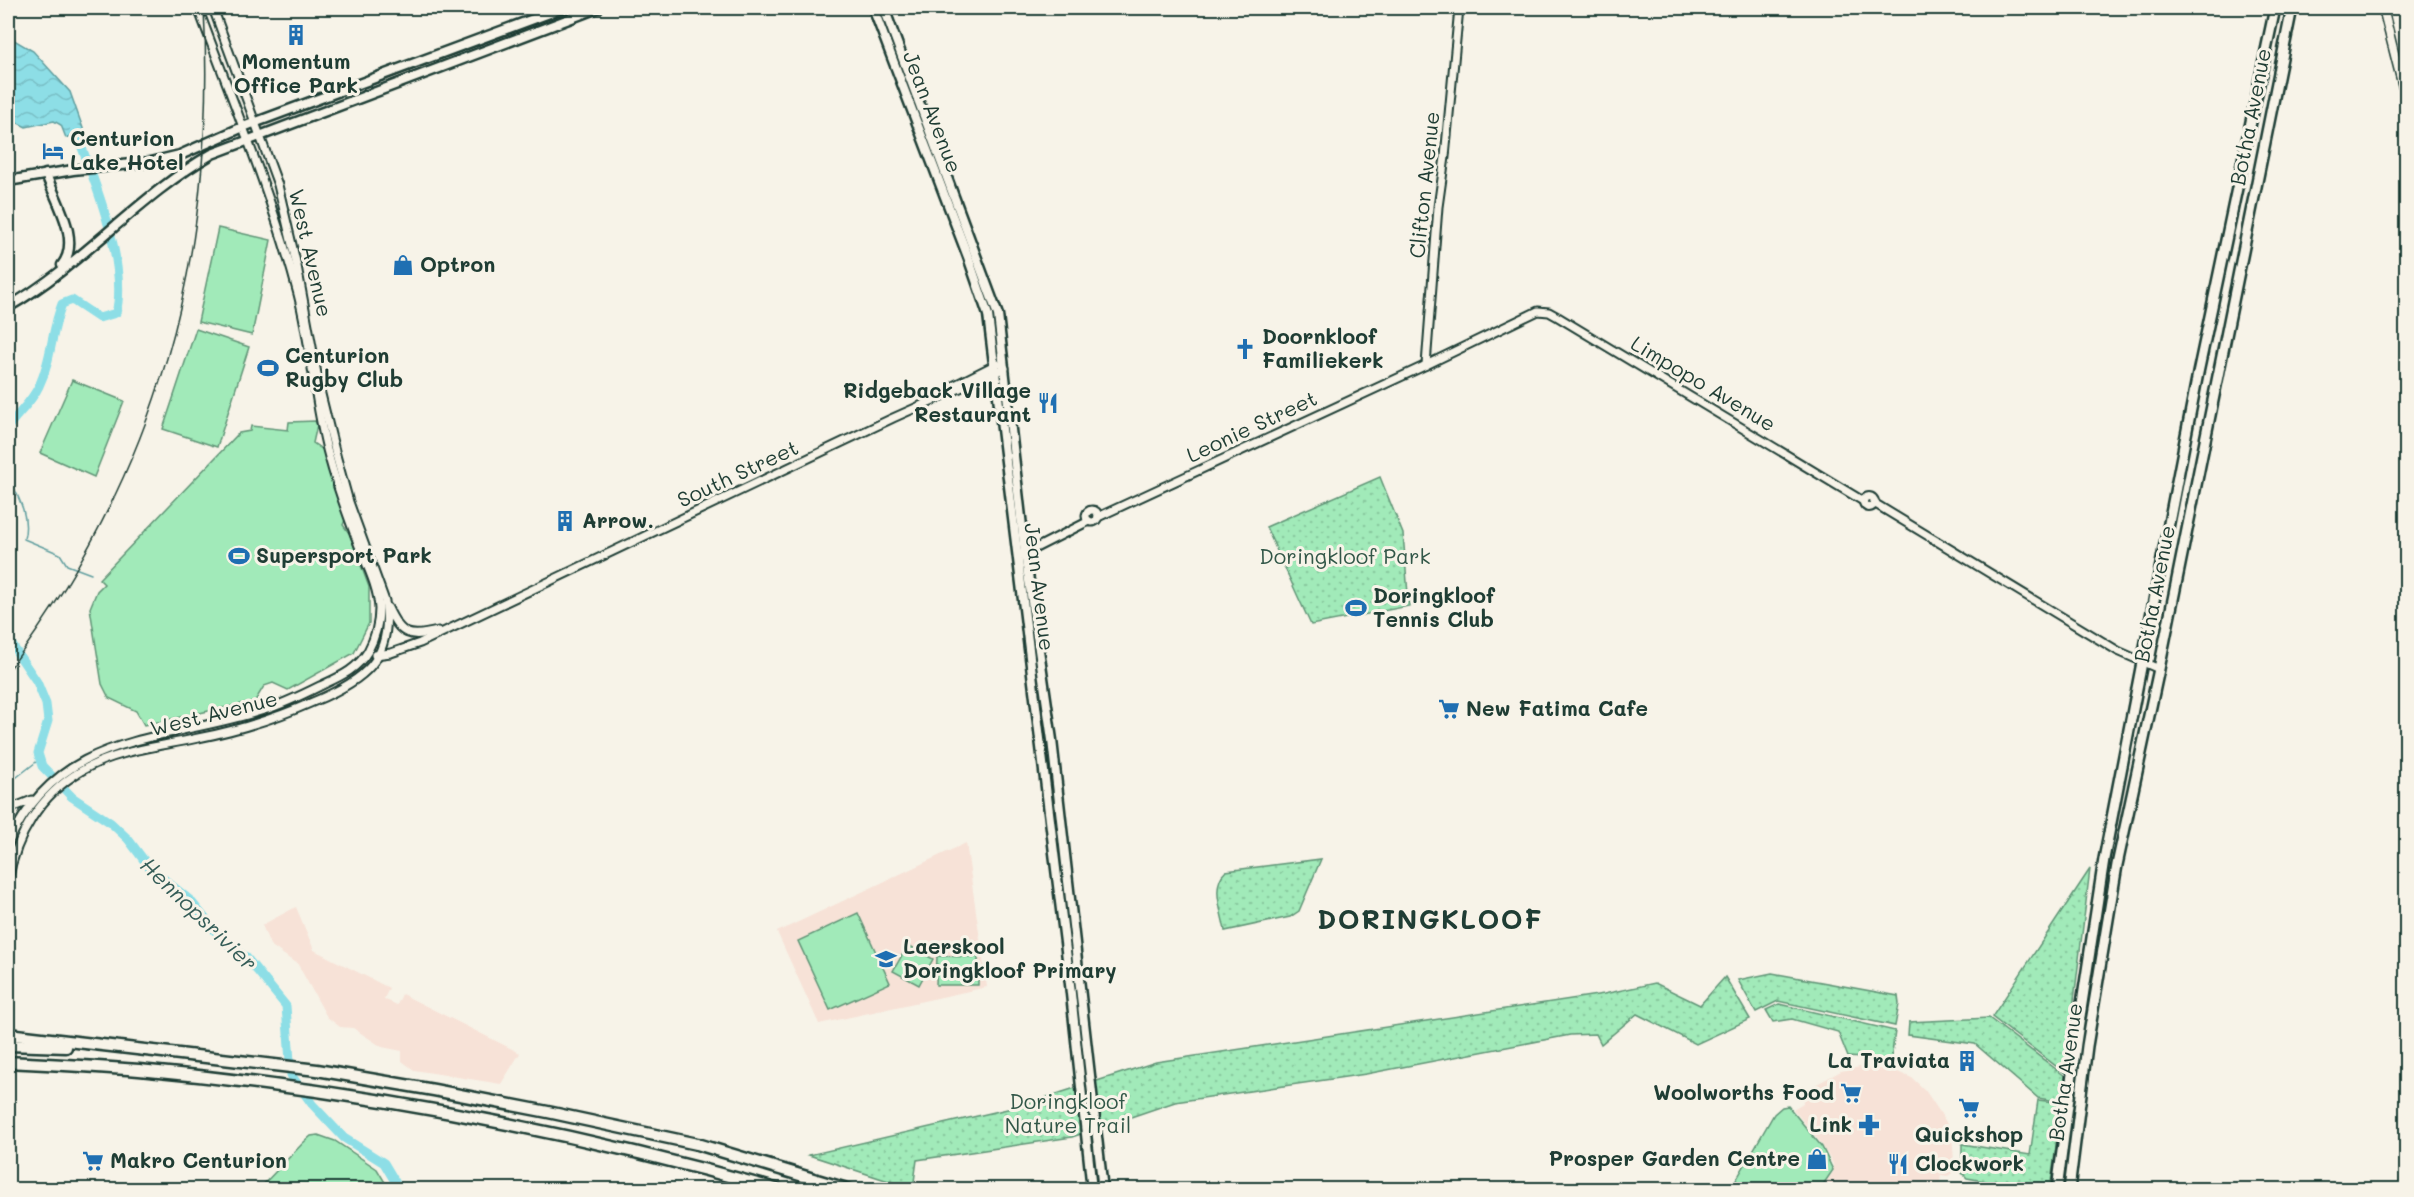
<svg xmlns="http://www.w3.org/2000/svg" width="2414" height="1197" font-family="Mali,sans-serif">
<defs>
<pattern id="park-dots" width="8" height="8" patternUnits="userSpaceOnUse" patternTransform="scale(1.5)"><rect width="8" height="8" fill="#a1eab9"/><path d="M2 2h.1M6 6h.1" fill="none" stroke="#8acaa0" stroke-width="1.8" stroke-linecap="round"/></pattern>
<pattern id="water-waves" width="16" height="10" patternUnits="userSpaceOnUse" patternTransform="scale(1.5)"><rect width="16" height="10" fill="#8ddee6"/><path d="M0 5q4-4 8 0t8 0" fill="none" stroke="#79bfc6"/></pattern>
</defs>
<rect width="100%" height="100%" fill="#f7f3e8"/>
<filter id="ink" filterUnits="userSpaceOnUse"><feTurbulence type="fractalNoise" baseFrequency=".0167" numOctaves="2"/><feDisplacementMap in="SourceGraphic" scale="12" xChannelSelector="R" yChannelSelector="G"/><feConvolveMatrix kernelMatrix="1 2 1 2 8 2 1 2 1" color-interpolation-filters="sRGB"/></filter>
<g filter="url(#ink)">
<!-- built -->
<g fill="#f7e2d7">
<polygon points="966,843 987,987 819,1024 777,932"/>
<polygon points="296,907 314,950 389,988 384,999 397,1005 402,994 520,1053 501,1084 414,1070 402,1061 402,1051 382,1047 353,1028 340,1027 327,1017 296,961 294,962 270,945 262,925"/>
<polygon points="1860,1067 1895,1071 1912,1078 1925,1090 1943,1117 1952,1133 1954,1162 1952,1173 1948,1176 1941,1175 1939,1189 1821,1189 1833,1172 1833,1164 1820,1142 1793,1109 1803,1103 1802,1092 1841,1071"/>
</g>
<!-- green -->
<g fill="#a1eab9" stroke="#609476" stroke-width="1.5">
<polygon points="218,228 271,240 252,335 198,322"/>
<polygon points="196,329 249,347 217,447 163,429"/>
<polygon points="72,380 124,401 94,477 40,453"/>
<polygon points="315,421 317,425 313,443 323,450 345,520 343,525 349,533 369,587 369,623 354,653 288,690 273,683 264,686 255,701 144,725 136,711 109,698 102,684 90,608 97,591 104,584 99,579 239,433 250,431 251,426 288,430 289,422"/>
<polygon points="858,913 890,983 830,1010 798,941"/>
<polygon points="908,945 933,959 919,985 893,971"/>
<polygon points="937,956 978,957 978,985 936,985"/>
<polygon points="1788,1106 1822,1147 1833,1170 1820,1189 1731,1189 1774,1114 1782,1107"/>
<polygon points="318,1135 335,1141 377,1169 389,1189 259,1189 303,1143 311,1136"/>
</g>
<!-- park -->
<g fill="url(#park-dots)" stroke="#609476" stroke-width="1.5">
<polygon points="1380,477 1403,534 1409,606 1311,625 1266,527"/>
<path d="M1321,859L1299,911L1290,917L1225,931C1222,912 1210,885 1226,871Z"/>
<polygon points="2090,869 2065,1073 1992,1017"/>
<polygon points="1772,973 1898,996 1899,1004 1895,1026 1778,1001 1756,1012 1738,980"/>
<polygon points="1725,977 1750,1019 1696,1044 1637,1014 1601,1044 1596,1034 1570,1035 1366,1074 1175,1102 1072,1137 917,1160 913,1189 809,1155 1016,1107 1156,1062 1604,994 1655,983 1700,1005"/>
<polygon points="1779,1004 1895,1031 1891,1060 1848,1057 1838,1032 1792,1019 1773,1022 1766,1010"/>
<polygon points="1989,1018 2065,1076 2062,1102 2038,1098 1975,1044 1908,1035 1909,1022"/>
<polygon points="2038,1100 2062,1103 2050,1189 2029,1189 1967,1178 1962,1173 1962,1144 2030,1155"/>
</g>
<!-- water -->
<polygon fill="url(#water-waves)" stroke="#619e9f" stroke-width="1.5" points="8,8 11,32 14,40 33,51 70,92 85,134 66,138 61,125 54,121 26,127 8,118"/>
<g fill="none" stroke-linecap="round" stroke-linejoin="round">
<!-- stream -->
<g stroke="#619e9f" stroke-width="1.5">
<path d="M8,476C18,496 30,516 24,539L60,554L67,565L91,574"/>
<polyline points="8,784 40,759"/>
</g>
<!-- river -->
<g stroke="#8ddee6" stroke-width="9">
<path d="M8,427C18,413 31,403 39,386C52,360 51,331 62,304L72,300L99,318L116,313C129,264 92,174 74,127"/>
<polyline points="8,639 37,682 46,704 48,721 38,753 42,766 72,797 111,823 128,839 149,867 191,901 216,932 231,947 246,957 286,1006 291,1075 312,1104 344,1138 384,1163 400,1190"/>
</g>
<defs>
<g id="tertiary">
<polyline points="1426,365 1438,207 1445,157 1459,8"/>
<polyline points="951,387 997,364"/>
<circle cx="1869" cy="502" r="5.5"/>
<polyline points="1874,503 2118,651 2159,669"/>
<circle cx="1092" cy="516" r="6"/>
<polyline points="1098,517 1422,367 1538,311 1549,312 1558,317 1863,501"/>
<polyline points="1022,555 1089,521"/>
<path d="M388,608C401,636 409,638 438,631"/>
<polyline points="375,655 391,653 420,643 893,418 1005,368"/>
<polyline points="8,802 17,806 32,800"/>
<polyline points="8,819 8,837"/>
<path d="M8,844C60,730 162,743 264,710C284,704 302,695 320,686C339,677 357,670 368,651C375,638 379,624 379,609C378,587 367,566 359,546C348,517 337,487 329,457C314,404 312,348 298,294C272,196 233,102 198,8"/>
<path d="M8,881C16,835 40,795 81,771C116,750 159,747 198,738C239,730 277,718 315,701C363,681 394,659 385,601L349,502L336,455L320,390L297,266L278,185L213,8"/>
</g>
<g id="secondary">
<polyline points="873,8 968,257 988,315 1069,975 1092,1190"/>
<polyline points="884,8 998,315 1025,553 1052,740 1103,1190"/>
<path d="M46,174C55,200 82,240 62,265"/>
<polyline points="8,181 73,170 151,162 180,155 243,127 563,8"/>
<path d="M8,307C82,265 138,196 212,154L598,8"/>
</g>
<g id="primary">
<polyline points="2057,1190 2076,1043 2104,859 2198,373 2275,8"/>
<polyline points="2069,1190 2087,1046 2117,865 2159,669 2292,8"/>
</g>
<g id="motorway">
<polyline points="8,1034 317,1070 434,1090 548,1112 697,1144 850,1190"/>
<polyline points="8,1045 66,1047"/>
<path d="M8,1062C51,1064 95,1066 139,1070C355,1090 570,1130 779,1190"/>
</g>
</defs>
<!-- tertiary casing -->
<use href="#tertiary" stroke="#1f3d34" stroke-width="11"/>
<!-- secondary casing -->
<use href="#secondary" stroke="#1f3d34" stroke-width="13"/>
<!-- primary casing -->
<use href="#primary" stroke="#1f3d34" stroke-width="14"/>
<!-- motorway casing -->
<use href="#motorway" stroke="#1f3d34" stroke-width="15"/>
<!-- tertiary -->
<use href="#tertiary" stroke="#f7f3e8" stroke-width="7"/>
<!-- secondary -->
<use href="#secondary" stroke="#f7f3e8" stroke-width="8"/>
<!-- primary -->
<use href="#primary" stroke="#f7f3e8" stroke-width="9"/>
<!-- motorway -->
<use href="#motorway" stroke="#f7f3e8" stroke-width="10"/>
<!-- rail -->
<g stroke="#1f3d34" stroke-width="1.5">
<polyline points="2378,8 2406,118"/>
<polyline points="2388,8 2406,82"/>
<polyline points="2401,8 2406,29"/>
<path d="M8,671C158,472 217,256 204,8"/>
</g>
</g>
</g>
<!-- icons -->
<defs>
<symbol id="building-bare" viewBox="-9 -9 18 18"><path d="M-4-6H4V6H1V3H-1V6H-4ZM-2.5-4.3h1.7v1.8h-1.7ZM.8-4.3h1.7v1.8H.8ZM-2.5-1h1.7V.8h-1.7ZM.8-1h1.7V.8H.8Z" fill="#1f6fb2" stroke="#f7f3e8" stroke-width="2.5" paint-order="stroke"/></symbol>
<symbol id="hotel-bare" viewBox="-9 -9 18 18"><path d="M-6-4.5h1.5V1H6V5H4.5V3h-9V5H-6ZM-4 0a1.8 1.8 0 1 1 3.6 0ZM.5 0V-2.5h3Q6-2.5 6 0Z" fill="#1f6fb2" stroke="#f7f3e8" stroke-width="2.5" paint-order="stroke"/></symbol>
<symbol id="shop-bare" viewBox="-9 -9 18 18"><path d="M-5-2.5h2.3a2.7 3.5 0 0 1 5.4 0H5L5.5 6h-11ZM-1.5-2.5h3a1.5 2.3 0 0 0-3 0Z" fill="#1f6fb2" stroke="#f7f3e8" stroke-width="2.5" paint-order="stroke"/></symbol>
<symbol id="church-bare" viewBox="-9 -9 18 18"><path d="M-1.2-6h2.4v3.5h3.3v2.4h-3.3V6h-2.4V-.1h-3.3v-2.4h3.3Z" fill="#1f6fb2" stroke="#f7f3e8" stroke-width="2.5" paint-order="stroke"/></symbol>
<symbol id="stadium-bare" viewBox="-9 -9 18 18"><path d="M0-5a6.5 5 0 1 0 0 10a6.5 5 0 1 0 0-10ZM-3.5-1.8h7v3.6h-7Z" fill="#1f6fb2" stroke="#f7f3e8" stroke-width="2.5" paint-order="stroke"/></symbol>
<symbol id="restaurant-bare" viewBox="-9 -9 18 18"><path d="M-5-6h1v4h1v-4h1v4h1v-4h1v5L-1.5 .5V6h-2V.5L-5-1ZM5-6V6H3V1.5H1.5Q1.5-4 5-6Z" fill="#1f6fb2" stroke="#f7f3e8" stroke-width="2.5" paint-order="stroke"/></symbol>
<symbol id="supermarket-bare" viewBox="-9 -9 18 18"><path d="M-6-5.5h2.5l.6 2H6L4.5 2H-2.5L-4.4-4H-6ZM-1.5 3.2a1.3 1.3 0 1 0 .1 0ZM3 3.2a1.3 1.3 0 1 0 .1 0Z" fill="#1f6fb2" stroke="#f7f3e8" stroke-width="2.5" paint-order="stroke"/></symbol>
<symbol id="school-bare" viewBox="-9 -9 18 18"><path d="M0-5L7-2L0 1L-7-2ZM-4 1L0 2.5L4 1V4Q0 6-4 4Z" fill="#1f6fb2" stroke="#f7f3e8" stroke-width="2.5" paint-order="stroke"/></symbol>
<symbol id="pharmacy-bare" viewBox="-9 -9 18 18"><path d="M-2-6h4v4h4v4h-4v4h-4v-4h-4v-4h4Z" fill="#1f6fb2" stroke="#f7f3e8" stroke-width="2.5" paint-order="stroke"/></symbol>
</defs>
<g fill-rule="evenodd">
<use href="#building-bare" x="281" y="20" width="30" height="30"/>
<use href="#hotel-bare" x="38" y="136" width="30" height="30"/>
<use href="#shop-bare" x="388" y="250" width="30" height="30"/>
<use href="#church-bare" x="1230" y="334" width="30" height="30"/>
<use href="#stadium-bare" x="253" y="353" width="30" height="30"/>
<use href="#restaurant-bare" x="1033" y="388" width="30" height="30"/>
<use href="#building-bare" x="550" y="506" width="30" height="30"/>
<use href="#stadium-bare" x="224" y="541" width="30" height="30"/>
<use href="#stadium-bare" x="1341" y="593" width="30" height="30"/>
<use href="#supermarket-bare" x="1434" y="694" width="30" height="30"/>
<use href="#school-bare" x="871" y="944" width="30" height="30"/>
<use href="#building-bare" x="1952" y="1046" width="30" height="30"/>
<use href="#supermarket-bare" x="1836" y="1078" width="30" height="30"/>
<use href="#supermarket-bare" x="1954" y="1093" width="30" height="30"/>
<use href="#pharmacy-bare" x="1854" y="1110" width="30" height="30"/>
<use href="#shop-bare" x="1802" y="1144" width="30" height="30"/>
<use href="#supermarket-bare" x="78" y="1146" width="30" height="30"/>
<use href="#restaurant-bare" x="1883" y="1149" width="30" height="30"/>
</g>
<g text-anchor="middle" stroke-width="6" stroke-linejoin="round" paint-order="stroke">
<!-- poi labels -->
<g font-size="21" font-weight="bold" fill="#1f3d34" stroke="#f7f3e8" text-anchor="start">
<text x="296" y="69" text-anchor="middle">Momentum<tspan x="296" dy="24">Office Park</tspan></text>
<text x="70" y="146">Centurion<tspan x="70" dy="24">Lake Hotel</tspan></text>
<text x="420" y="272">Optron</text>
<text x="1262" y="344">Doornkloof<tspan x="1262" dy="24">Familiekerk</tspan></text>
<text x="285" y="363">Centurion<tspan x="285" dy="24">Rugby Club</tspan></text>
<text x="1031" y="398" text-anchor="end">Ridgeback Village<tspan x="1031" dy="24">Restaurant</tspan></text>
<text x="582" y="528">Arrow.</text>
<text x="256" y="563">Supersport Park</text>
<text x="1373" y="603">Doringkloof<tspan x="1373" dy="24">Tennis Club</tspan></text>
<text x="1466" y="716">New Fatima Cafe</text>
<text x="903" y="954">Laerskool<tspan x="903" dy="24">Doringkloof Primary</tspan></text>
<text x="1950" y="1068" text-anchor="end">La Traviata</text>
<text x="1834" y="1100" text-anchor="end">Woolworths Food</text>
<text x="1852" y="1132" text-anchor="end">Link</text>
<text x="1969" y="1142" text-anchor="middle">Quickshop</text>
<text x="1800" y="1166" text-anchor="end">Prosper Garden Centre</text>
<text x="110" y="1168">Makro Centurion</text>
<text x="1915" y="1171">Clockwork</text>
</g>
<!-- street labels -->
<g font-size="21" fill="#1f3d34" stroke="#f7f3e8">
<text transform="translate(932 112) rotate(69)" y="7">Jean Avenue</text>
<text transform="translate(2251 117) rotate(-79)" y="7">Botha Avenue</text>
<text transform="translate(1425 185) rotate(-84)" y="7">Clifton Avenue</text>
<text transform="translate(310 253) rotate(77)" y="7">West Avenue</text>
<text transform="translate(1703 384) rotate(31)" y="7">Limpopo Avenue</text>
<text transform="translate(1252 427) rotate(-25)" y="7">Leonie Street</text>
<text transform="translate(738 474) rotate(-25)" y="7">South Street</text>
<text transform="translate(1039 587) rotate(83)" y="7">Jean Avenue</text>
<text transform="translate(2155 594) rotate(-79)" y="7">Botha Avenue</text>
<text transform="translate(214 714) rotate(-14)" y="7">West Avenue</text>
<text transform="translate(2066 1072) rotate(-82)" y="7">Botha Avenue</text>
</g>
<!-- park labels -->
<g font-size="21" fill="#325748" stroke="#f7f3e8">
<text x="1345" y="564">Doringkloof Park</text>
<text x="1068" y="1109">Doringkloof<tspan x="1068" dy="24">Nature Trail</tspan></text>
</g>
<!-- water labels -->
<g font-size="22" font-style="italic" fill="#355d58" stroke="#f7f3e8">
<text transform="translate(199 914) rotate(44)" y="8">Hennopsrivier</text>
</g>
<!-- district labels -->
<g font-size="27" font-weight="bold" letter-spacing="1.5" fill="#1f3d34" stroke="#f7f3e8">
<text x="1430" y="929">DORINGKLOOF</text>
</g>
</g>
<!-- margin -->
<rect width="2414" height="1197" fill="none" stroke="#f7f3e8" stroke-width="30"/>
<rect x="15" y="15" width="2384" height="1167" fill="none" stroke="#1f3d34" stroke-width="2" filter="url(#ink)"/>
</svg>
